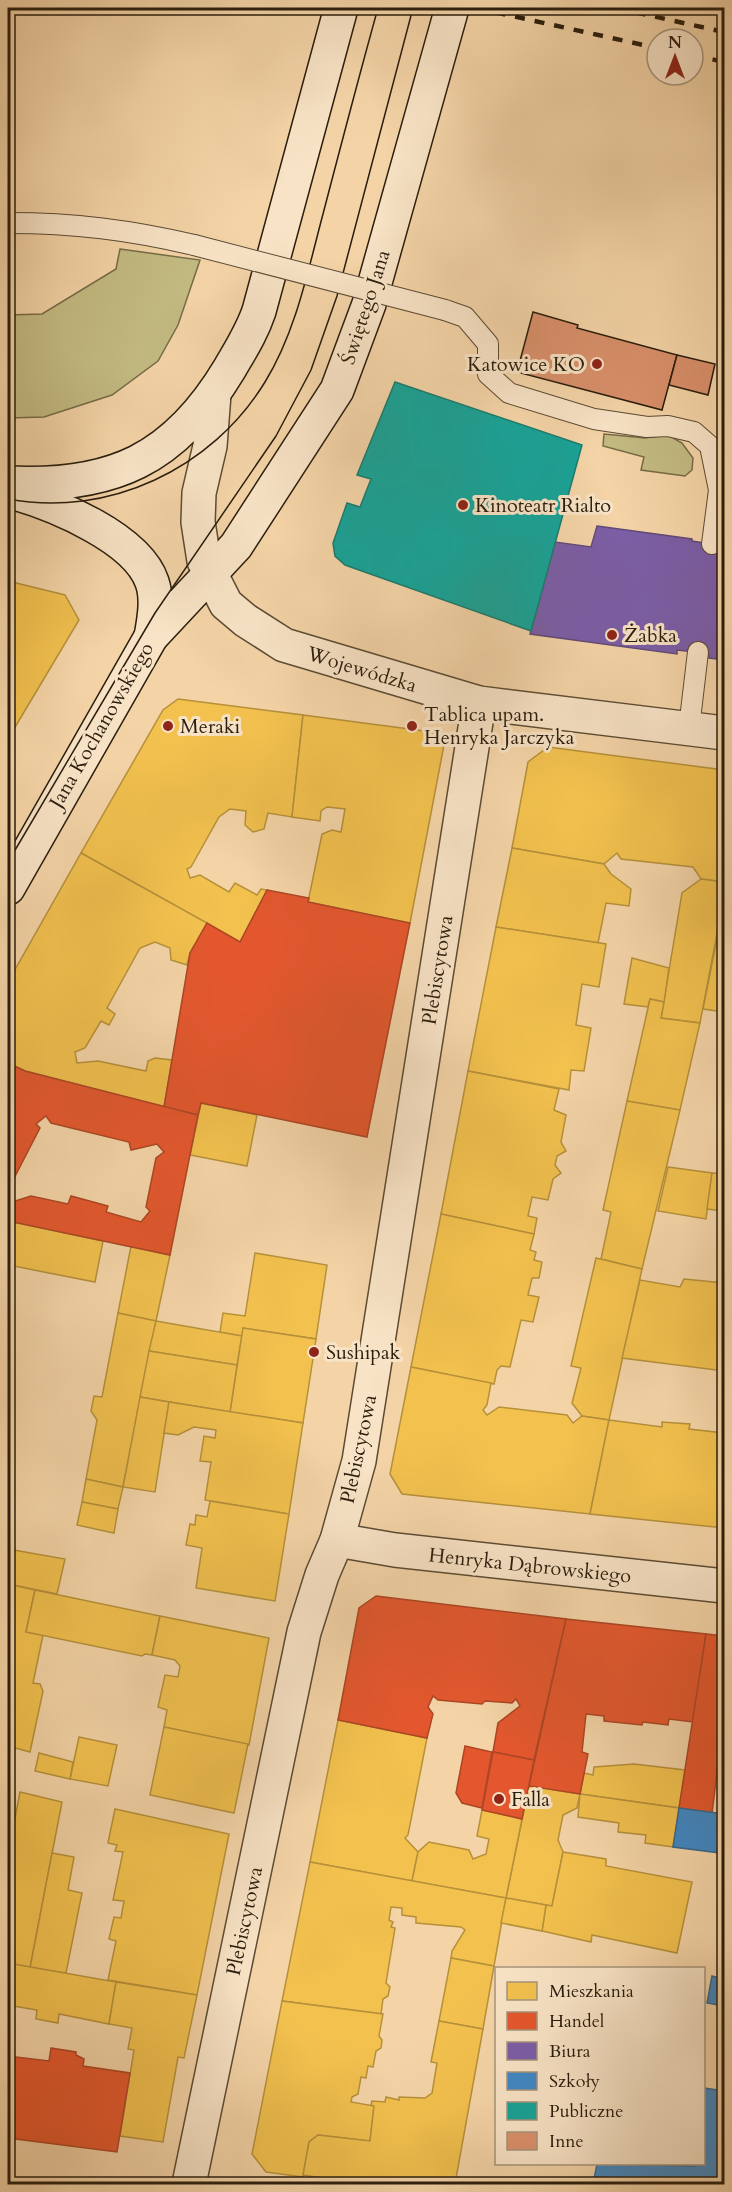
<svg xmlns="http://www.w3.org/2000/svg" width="732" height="2192" font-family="Cardo,serif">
<rect width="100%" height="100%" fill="#f4d4a7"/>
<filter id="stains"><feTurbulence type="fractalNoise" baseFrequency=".00333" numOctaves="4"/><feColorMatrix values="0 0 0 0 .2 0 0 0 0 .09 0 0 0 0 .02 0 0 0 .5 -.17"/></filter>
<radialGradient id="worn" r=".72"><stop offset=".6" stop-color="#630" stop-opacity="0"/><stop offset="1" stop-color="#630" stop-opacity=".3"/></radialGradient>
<!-- green -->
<g fill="#c3bb82" stroke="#766c48" stroke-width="1.5">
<polygon points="120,249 200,260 178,325 158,361 112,395 44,417 8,418 8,315 42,314 116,269"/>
<polygon points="604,434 645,438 668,435 682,443 693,458 692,470 685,476 641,470 644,457 603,446"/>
</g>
<!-- homes -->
<g fill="#f2c14e" stroke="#b6903a" stroke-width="1.5">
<polygon points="8,581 65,595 79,620 8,739"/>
<polygon points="178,699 303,715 292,817 268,813 264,829 253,832 245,825 246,811 230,809 219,817 191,867 187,869 190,878 200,875 229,892 235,883 257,895 261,889 267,890 240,942 81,853 163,710"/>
<polygon points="303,715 432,732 444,745 410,923 308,902 322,834 332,830 341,832 345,809 327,807 321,811 320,821 292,817"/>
<polygon points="548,747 724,770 724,882 701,879 693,867 621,859 617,853 604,864 512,848 528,762"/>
<polygon points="512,848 604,864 611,874 631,889 629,906 606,903 598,943 496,927"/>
<polygon points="81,853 207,923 190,953 187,965 171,960 170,948 155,942 140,948 107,1008 115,1014 109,1025 101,1021 85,1048 75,1052 77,1063 98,1061 146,1071 148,1061 155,1058 172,1060 164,1107 25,1071 8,1063 8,982"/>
<polygon points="701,879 724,882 724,897 700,1023 661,1018 682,893"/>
<polygon points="723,908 724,908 724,1012 703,1009"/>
<polygon points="496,927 606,944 599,987 582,984 576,1025 591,1028 584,1071 571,1070 569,1090 468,1071"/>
<polygon points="632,958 669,968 664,1002 650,999 648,1007 624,1004"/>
<polygon points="650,999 664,1002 661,1018 700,1023 680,1110 627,1101"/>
<polygon points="468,1071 559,1089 554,1110 566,1115 561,1142 566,1151 557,1156 555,1165 561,1173 553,1179 548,1200 532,1197 528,1216 537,1218 534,1234 441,1214"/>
<polygon points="627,1101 680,1110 642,1269 601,1259 611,1212 603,1210"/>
<polygon points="201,1103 257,1115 247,1166 190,1155"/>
<polygon points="668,1167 712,1173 706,1219 658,1211"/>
<polygon points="712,1173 724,1174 724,1211 707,1209"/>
<polygon points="441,1214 534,1234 530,1250 536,1252 534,1260 542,1262 539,1278 532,1278 528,1295 539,1297 533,1322 521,1320 510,1367 501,1366 497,1370 494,1384 411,1367"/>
<polygon points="8,1221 103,1241 95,1282 8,1265"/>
<polygon points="131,1246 170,1255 156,1321 118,1313"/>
<polygon points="255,1253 327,1265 316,1339 243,1328 242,1336 220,1332 223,1313 245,1316"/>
<polygon points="596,1258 642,1269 609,1420 582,1416 572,1403 581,1368 571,1366"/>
<polygon points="684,1279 724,1283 724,1371 622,1358 640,1280 680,1287"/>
<polygon points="118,1313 156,1321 123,1487 86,1479 97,1420 91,1411 94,1396 102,1397"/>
<polygon points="156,1321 242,1336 237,1365 149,1351"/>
<polygon points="243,1328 316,1339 303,1423 230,1412"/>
<polygon points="149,1351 237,1365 230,1412 140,1397"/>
<polygon points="411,1367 491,1383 487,1405 483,1410 487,1415 499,1407 567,1415 573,1423 582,1416 609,1420 590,1514 402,1494 390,1474"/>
<polygon points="140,1397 169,1402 155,1492 123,1487"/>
<polygon points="169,1402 303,1423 289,1514 205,1500 211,1462 200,1461 204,1436 215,1438 216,1430 194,1427 178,1435 164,1433"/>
<polygon points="609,1420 662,1427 662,1422 690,1424 689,1429 724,1433 724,1528 590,1514"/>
<polygon points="8,1455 12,1459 8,1487"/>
<polygon points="86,1479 123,1487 118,1509 82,1502"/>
<polygon points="210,1501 289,1514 275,1601 196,1588 202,1548 186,1545 190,1524 195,1525 196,1515 207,1517"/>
<polygon points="82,1502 118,1509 114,1533 77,1525"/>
<polygon points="8,1549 65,1559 57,1594 8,1584"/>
<polygon points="8,1584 35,1590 26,1632 43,1635 33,1683 40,1684 43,1691 30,1752 8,1746"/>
<polygon points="35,1590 160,1616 152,1655 145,1654 142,1656 26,1632"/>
<polygon points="160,1616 269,1638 249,1745 164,1727 167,1710 158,1707 165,1675 178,1677 180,1666 175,1660 152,1655"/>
<polygon points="338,1720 427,1738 408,1835 405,1838 418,1852 412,1881 310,1862"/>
<polygon points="164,1727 248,1744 234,1813 150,1795"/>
<polygon points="79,1737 117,1745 108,1786 70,1779"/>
<polygon points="39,1753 73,1762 70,1779 35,1771"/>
<polygon points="634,1764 685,1770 679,1808 580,1794 584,1773 593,1775 594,1767"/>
<polygon points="529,1786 580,1794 577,1808 563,1815 558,1840 563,1852 552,1906 506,1898"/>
<polygon points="20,1792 62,1802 30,1968 8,1963 8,1855"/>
<polygon points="580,1794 679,1808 673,1847 645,1843 646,1835 618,1832 619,1823 578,1817"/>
<polygon points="115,1809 229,1834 197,1995 108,1980 116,1941 109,1939 114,1917 121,1918 124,1901 113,1900 123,1852 115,1851 117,1845 108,1843"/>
<polygon points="482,1810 522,1819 506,1898 412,1881 418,1852 429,1842 469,1850 473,1859 486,1854 489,1839 477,1836"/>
<polygon points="563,1852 606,1859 606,1866 692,1882 677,1953 592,1935 591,1942 542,1931 546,1905 552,1906"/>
<polygon points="52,1853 74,1857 68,1890 82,1893 66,1973 30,1968"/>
<polygon points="310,1862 506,1898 494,1966 451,1958 452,1951 465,1930 461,1927 416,1923 416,1917 402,1915 402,1908 391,1907 389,1920 393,1922 391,1927 395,1928 386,1983 390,1987 388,1996 383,1999 381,2014 282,2001"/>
<polygon points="506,1898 546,1905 542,1931 501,1923"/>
<polygon points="451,1958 494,1966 483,2029 439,2021"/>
<polygon points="8,1963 116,1982 109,2024 59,2014 58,2023 36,2019 37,2010 8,2005"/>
<polygon points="116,1982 197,1995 184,2058 178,2057 163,2142 120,2136 134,2050 128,2049 132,2028 109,2024"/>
<polygon points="282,2001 383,2014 379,2036 382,2040 381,2048 376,2051 373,2067 368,2066 366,2078 361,2077 358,2094 352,2097 351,2102 374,2106 370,2141 318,2135 309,2142 303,2177 266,2172 252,2154"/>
<polygon points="439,2021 483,2029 455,2184 362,2184 303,2175 309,2142 318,2135 370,2141 374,2106 371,2105 372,2101 385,2102 386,2097 399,2100 399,2097 425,2098 432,2093 437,2063 431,2062"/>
</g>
<!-- shops -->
<g fill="#e4572e" stroke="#ac4624" stroke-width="1.5">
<polygon points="267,890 309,898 308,902 410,923 367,1137 201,1103 198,1115 164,1107 190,953 207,923 240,942"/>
<polygon points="8,1063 25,1071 198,1115 170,1255 8,1221 8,1198 9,1203 31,1196 68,1204 71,1196 108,1206 106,1212 141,1222 150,1211 146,1207 156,1158 164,1152 157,1144 131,1150 129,1142 51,1123 46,1116 36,1124 40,1128 8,1190"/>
<polygon points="376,1596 566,1619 534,1760 493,1752 498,1723 520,1706 516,1699 512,1703 485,1701 482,1704 438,1700 433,1696 428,1707 433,1714 427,1738 338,1720 359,1608"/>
<polygon points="566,1619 706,1634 693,1722 669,1719 668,1725 643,1722 642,1725 604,1721 604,1716 586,1714 582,1752 588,1754 580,1794 529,1786"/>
<polygon points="706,1634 724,1636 724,1734 722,1733 712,1813 679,1808"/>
<polygon points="465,1746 492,1752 482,1808 462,1803 456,1793"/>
<polygon points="493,1752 534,1760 522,1819 482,1810"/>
<polygon points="51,2048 76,2052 76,2055 84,2059 83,2066 130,2073 117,2152 8,2138 8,2056 49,2061"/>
</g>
<!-- offices -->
<polygon fill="#7b5ea7" stroke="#624a79" stroke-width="1.5" points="597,526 692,539 692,541 717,545 724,544 724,660 709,658 709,654 704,653 677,650 677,654 530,634 555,542 591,547"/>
<!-- schools -->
<g fill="#3f88c5" stroke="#38688e" stroke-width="1.5">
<polygon points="679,1808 724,1814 724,1862 719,1861 720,1853 673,1847"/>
<polygon points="712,1976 724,1979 724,2006 707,2003"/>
<polygon points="704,2088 724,2091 724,2184 593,2184 597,2164 695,2166 695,2164 704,2164"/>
</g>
<!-- public -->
<polygon fill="#17a398" stroke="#1c7b6e" stroke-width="1.5" points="395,382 582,445 531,631 345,565 335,556 333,543 347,503 360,507 371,479 357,475"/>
<!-- building -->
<g fill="#d9906b" stroke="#291d0d" stroke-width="1.5">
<polygon points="533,312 578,325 577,328 677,355 662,410 517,372"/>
<polygon points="677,355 715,364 708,395 669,385"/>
</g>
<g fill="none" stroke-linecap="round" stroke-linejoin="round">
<defs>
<g id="lane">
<path d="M8,223C74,223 130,230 194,245"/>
<polyline points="445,310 465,317 488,344 488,374 509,393 594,419 647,427 668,426 694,432 710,446 719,490 712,544"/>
<polyline points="689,728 698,652"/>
</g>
<g id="street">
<polyline points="214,394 210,446 199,493 198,522 204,561 226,604 245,620 284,645 479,703 724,733"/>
<polyline points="337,1540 395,1550 724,1586"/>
<polyline points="189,2184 304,1632 322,1575 337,1540 359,1461 479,703"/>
</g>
<g id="secondary">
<path d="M8,483C112,488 175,460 230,368C241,349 252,332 259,311L341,8"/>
<path d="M15,493C56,505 137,538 152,582C158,599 154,620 151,637"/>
<polyline points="8,888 151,637 236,546 337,390 369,304 452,8"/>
</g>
</defs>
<!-- lane casing -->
<use href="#lane" stroke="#5c4b34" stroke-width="22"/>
<!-- street casing -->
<use href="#street" stroke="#5c4b34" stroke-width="36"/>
<!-- secondary casing -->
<use href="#secondary" stroke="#291d0d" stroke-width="36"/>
<!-- lane -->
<use href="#lane" stroke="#f8e3c6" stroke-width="20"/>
<!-- street -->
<use href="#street" stroke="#f8e3c6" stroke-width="33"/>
<!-- secondary -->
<use href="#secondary" stroke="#f8e3c6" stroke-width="33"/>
<!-- tram -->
<g stroke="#291d0d" stroke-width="1.5">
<path d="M8,499C108,518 212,469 265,382C296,332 308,270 323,214C341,145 359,76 378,8"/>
<polyline points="8,862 155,613 276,436 311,370 337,296 413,8"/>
</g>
<!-- rail -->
<g stroke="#291d0d" stroke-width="4.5" stroke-dasharray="10 10" stroke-linecap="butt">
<polyline points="476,8 657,48"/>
<polyline points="616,8 724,32"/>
<polyline points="693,55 724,62"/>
</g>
<defs>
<polyline id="lane-bridge" points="194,245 445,310"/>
</defs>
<!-- lane-bridge casing -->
<use href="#lane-bridge" stroke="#5c4b34" stroke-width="22" stroke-linecap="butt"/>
<!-- lane-bridge -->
<use href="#lane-bridge" stroke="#f8e3c6" stroke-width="20"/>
</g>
<!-- markers -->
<g fill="#8f2418" stroke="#f8e3c6" stroke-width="2">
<circle cx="597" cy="364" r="6"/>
<circle cx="463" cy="505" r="6"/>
<circle cx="612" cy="635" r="6"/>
<circle cx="168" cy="726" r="6"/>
<circle cx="412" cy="726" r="6"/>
<circle cx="314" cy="1352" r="6"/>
<circle cx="499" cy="1799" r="6"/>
</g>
<g text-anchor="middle" stroke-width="6" stroke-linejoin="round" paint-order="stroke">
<!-- street labels -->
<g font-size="20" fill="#291d0d" stroke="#f8e3c6">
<text transform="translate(365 307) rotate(-72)" y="7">Świętego Jana</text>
<text transform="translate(362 669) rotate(17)" y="7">Wojewódzka</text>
<text transform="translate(101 725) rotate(-60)" y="7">Jana Kochanowskiego</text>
<text transform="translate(437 970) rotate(-81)" y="7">Plebiscytowa</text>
<text transform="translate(358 1449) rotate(-78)" y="7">Plebiscytowa</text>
<text transform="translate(530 1565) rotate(6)" y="7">Henryka Dąbrowskiego</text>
<text transform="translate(244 1921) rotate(-78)" y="7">Plebiscytowa</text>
</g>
<!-- poi labels -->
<g font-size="20" fill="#291d0d" stroke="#f8e3c6" text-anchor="start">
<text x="585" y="371" text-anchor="end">Katowice KO</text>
<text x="475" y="512">Kinoteatr Rialto</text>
<text x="624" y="642">Żabka</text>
<text x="424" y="721">Tablica upam.<tspan x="424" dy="23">Henryka Jarczyka</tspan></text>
<text x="180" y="733">Meraki</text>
<text x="326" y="1359">Sushipak</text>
<text x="511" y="1806">Falla</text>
</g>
</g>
<!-- margin -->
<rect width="732" height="2192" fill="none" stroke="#f4d4a7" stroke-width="30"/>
<rect x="9" y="9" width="714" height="2174" fill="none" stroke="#291d0d" stroke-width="3"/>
<rect x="15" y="15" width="702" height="2162" fill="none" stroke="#291d0d" stroke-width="1.5"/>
<!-- legend -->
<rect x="495" y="1967" width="210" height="198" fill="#f8e3c6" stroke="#a5947c" stroke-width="1.5"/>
<rect x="507" y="1982" width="30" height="18" fill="#f2c14e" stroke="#a5947c" stroke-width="1.5"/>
<text x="549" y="1997" font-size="18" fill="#291d0d">Mieszkania</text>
<rect x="507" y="2012" width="30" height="18" fill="#e4572e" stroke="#a5947c" stroke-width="1.5"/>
<text x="549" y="2027" font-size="18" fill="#291d0d">Handel</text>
<rect x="507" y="2042" width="30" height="18" fill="#7b5ea7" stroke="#a5947c" stroke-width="1.5"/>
<text x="549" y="2057" font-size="18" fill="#291d0d">Biura</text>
<rect x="507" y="2072" width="30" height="18" fill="#3f88c5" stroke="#a5947c" stroke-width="1.5"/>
<text x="549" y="2087" font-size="18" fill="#291d0d">Szkoły</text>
<rect x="507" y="2102" width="30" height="18" fill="#17a398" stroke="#a5947c" stroke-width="1.5"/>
<text x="549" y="2117" font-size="18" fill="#291d0d">Publiczne</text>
<rect x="507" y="2132" width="30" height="18" fill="#d9906b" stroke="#a5947c" stroke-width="1.5"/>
<text x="549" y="2147" font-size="18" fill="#291d0d">Inne</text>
<!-- north arrow -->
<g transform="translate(675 57)"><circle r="28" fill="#f8e3c6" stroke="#a5947c" stroke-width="1.5"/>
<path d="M0-4.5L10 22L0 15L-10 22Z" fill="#8f2418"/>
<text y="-9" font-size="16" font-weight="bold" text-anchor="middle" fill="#291d0d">N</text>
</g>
<rect width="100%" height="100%" filter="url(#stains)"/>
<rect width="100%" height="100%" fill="url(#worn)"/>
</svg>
